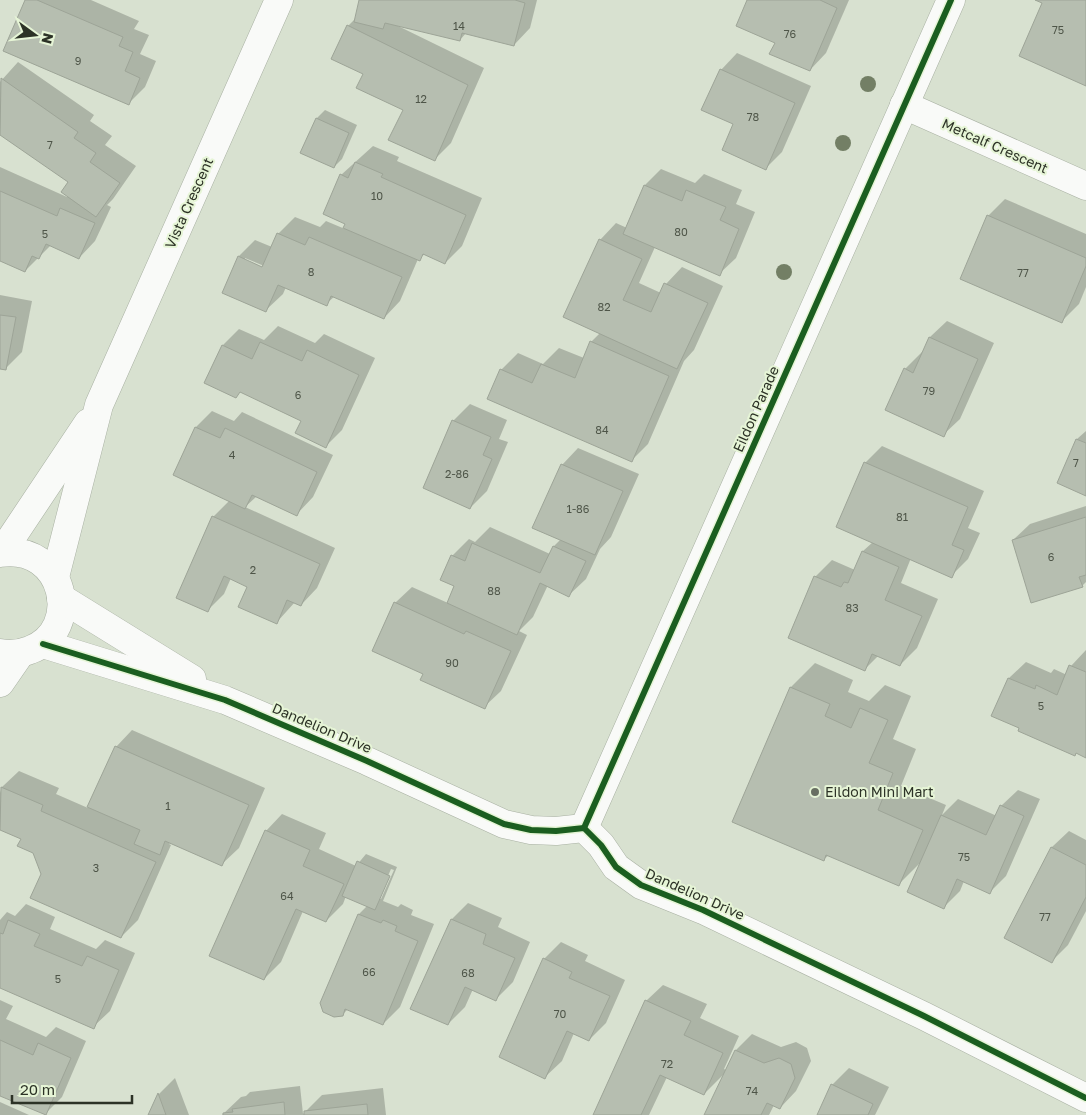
<svg xmlns="http://www.w3.org/2000/svg" width="1086" height="1115" font-family="'Golos Text',sans-serif">
<rect width="100%" height="100%" fill="#d8e1d0"/>
<!-- shadow -->
<g fill="#0003" fill-rule="evenodd">
<polygon points="26,0 91,0 139,21 134,29 149,35 140,54 156,61 145,87 128,104"/>
<polygon points="360,0 537,0 530,28 514,45 466,33 460,40 396,25 484,68 451,143 434,160 404,110 364,73 348,26 356,18"/>
<polygon points="748,0 849,0 826,53 810,70 776,42"/>
<polygon points="737,53 811,86 782,152 766,168 735,123 721,70"/>
<polygon points="18,62 94,115 90,121 112,136 105,145 136,166 113,199 107,205 111,207 95,241 79,258 51,245 25,271 0,260 0,167 67,197 70,182 0,133 0,82"/>
<polygon points="325,110 357,125 342,159 334,167 301,153 317,118"/>
<path d="M373,146L399,157L397,161L482,198L462,246L445,263L425,254L418,259L400,301L384,318L335,296L326,304L286,287L283,294L266,310L239,256L255,240L272,247L278,234L295,217L320,227L326,221L345,229L347,224L341,175ZM245,258L269,268L268,270L245,260Z"/>
<polygon points="661,169 695,183 704,174 742,190 736,204 755,212 736,258 719,274 655,247 639,283 661,293 666,284 682,267 723,286 694,350 684,361 648,444 632,460 501,370 518,353 543,364 559,348 584,358 591,342 601,332 600,240 616,223 627,228 645,185"/>
<polygon points="1005,199 1086,234 1086,287 1079,304 1062,321 988,216"/>
<polygon points="0,295 32,301 22,352 5,369 0,368"/>
<polygon points="947,321 994,343 960,419 943,435 905,369 922,352 923,353 930,337"/>
<polygon points="278,326 315,343 324,334 375,358 342,430 326,446 303,420 223,345 239,329 264,340"/>
<polygon points="470,404 507,420 499,439 508,442 487,491 470,508 453,421"/>
<polygon points="212,411 234,421 242,412 333,455 313,497 297,514 257,496 245,507 335,548 317,588 301,605 295,602 277,622 249,586 231,578 224,594 208,610 213,517 230,500 196,427"/>
<polygon points="1086,431 1086,495 1058,482 1077,439"/>
<polygon points="882,446 984,491 968,528 980,533 968,559 951,576 911,558 901,583 938,599 917,648 900,665 878,656 865,669 790,637 815,577 832,560 855,570 863,551 873,542 865,463"/>
<polygon points="578,448 639,474 611,537 600,549 586,579 569,595 548,585 533,617 519,631 527,635 501,691 484,707 424,674 395,603 412,587 448,603 455,585 452,556 469,539 475,542 490,527 550,554 554,546 561,539 562,465"/>
<polygon points="1086,506 1086,582 1082,586 1013,540 1030,524"/>
<polygon points="1086,650 1086,757 993,716 1009,678 1026,662 1051,673 1054,669 1067,675 1071,666"/>
<polygon points="815,663 853,680 848,692 869,701 885,685 911,696 893,739 916,749 901,786 946,805 942,815 958,799 997,816 1001,806 1018,790 1040,799 1006,876 990,892 964,881 960,891 944,907 921,862 898,885 829,855 823,860 734,821 791,687"/>
<polygon points="132,730 265,788 239,848 222,864 171,842 169,844 171,845 138,920 121,937 42,874 34,852 22,838 0,829 0,793 2,787 19,771 59,788 56,794 88,808 116,747"/>
<path d="M282,814L326,833L319,849L356,866L366,854L397,867L383,901L398,907L401,904L413,910L411,915L434,924L400,1007L383,1024L348,1009L342,1015L321,1003L359,914L368,905L346,896L343,904L326,921L303,911L281,962L264,979L266,831ZM391,869L394,870L381,899H378Z"/>
<polygon points="1069,831 1086,840 1086,911 1068,945 1052,961 1006,937 1052,847"/>
<polygon points="468,903 502,918 498,927 530,942 513,982 496,999 473,989 465,1007 448,1024 452,919"/>
<polygon points="26,904 55,917 50,929 96,949 105,940 135,953 110,1011 93,1027 0,987 0,920 7,912 15,916"/>
<polygon points="561,942 588,955 585,961 625,980 606,1023 589,1040 574,1033 562,1061 545,1077 544,959"/>
<polygon points="663,985 707,1004 700,1018 739,1036 724,1069 726,1070 736,1050 752,1034 781,1047 796,1042 807,1048 811,1061 796,1091 780,1108 774,1105 769,1115 706,1115 725,1073 704,1094 667,1077 649,1115 594,1115 646,1001"/>
<polygon points="0,1000 13,1006 6,1019 46,1037 56,1027 86,1041 62,1097 45,1114 0,1094"/>
<polygon points="849,1068 889,1087 875,1115 818,1115 832,1085"/>
<polygon points="175,1078 189,1115 150,1115 159,1094"/>
<polygon points="300,1086 303,1114 322,1095 383,1088 386,1115 222,1115 241,1097 246,1096 250,1092"/>
<polygon points="0,1102 29,1115 0,1115"/>
</g>
<!-- building -->
<g fill="#b6beb0" stroke="#9da497">
<polygon points="25,0 37,0 123,37 119,46 133,52 125,71 140,78 129,105 3,51"/>
<polygon points="359,0 515,0 525,3 514,46 462,33 460,41 385,23 383,29 354,22"/>
<polygon points="747,0 820,0 837,8 810,71 769,54 775,43 736,26"/>
<polygon points="1035,0 1086,0 1086,86 1019,56 1042,3"/>
<polygon points="347,25 468,85 435,161 388,140 403,110 356,88 363,74 331,59"/>
<polygon points="720,69 795,103 766,170 722,150 733,124 701,110"/>
<polygon points="1,78 78,132 74,138 96,153 90,162 120,183 96,217 61,192 68,182 0,135"/>
<polygon points="316,118 349,133 334,168 300,153"/>
<polygon points="355,162 383,174 381,177 466,215 445,264 423,254 420,261 343,228 345,224 323,214 340,174 348,178"/>
<polygon points="644,185 682,201 686,190 726,207 720,220 739,229 720,276 623,234"/>
<polygon points="0,191 57,216 60,208 95,223 79,259 46,244 39,259 32,256 25,272 0,261"/>
<polygon points="987,215 1086,258 1086,266 1062,323 960,279"/>
<polygon points="277,233 305,245 309,237 402,277 384,319 331,296 327,306 278,285 266,312 222,293 238,256 262,267"/>
<polygon points="599,239 642,259 623,300 651,312 664,283 708,303 677,369 563,317"/>
<polygon points="0,315 16,317 6,370 0,369"/>
<polygon points="929,337 978,359 944,437 885,410 904,368 913,373"/>
<polygon points="590,341 669,376 632,462 487,399 500,369 532,383 541,364 575,378"/>
<polygon points="260,342 302,361 307,350 359,375 326,448 295,433 301,421 240,392 236,398 204,383 222,345 252,359"/>
<polygon points="452,420 491,437 483,455 492,459 470,509 423,488"/>
<polygon points="195,427 220,438 225,428 317,472 297,516 252,495 245,509 173,475"/>
<polygon points="1076,439 1086,443 1086,496 1057,483"/>
<polygon points="864,462 968,507 952,545 964,550 952,578 836,527"/>
<polygon points="561,464 623,491 595,555 532,528"/>
<polygon points="212,516 320,564 301,606 287,600 277,624 238,607 247,587 224,576 208,612 176,598"/>
<polygon points="1086,517 1086,575 1079,577 1083,587 1031,603 1012,540"/>
<polygon points="472,543 540,573 553,546 586,561 569,597 540,583 517,635 447,603 454,586 440,580 451,555 465,561"/>
<polygon points="862,551 899,567 885,600 922,616 900,666 872,654 865,671 788,638 814,576 841,587 844,582 848,583"/>
<polygon points="394,602 464,634 466,631 511,651 485,709 420,680 423,674 372,651"/>
<polygon points="1069,665 1086,672 1086,758 1076,753 1075,756 1018,731 1019,728 991,716 1008,678 1035,689 1036,685 1057,695"/>
<polygon points="790,687 830,704 825,716 851,728 860,708 888,720 869,763 893,773 878,810 923,830 899,886 826,855 824,861 732,822"/>
<polygon points="115,746 249,805 222,866 165,841 160,855 134,844 140,830 87,807"/>
<polygon points="1,787 43,805 41,811 156,862 121,938 30,898 41,874 33,853 17,846 21,839 0,830"/>
<polygon points="1000,805 1024,816 990,894 957,879 944,909 907,892 941,815 986,835"/>
<polygon points="265,830 310,850 303,866 344,884 326,922 296,909 264,980 209,956"/>
<polygon points="1051,847 1086,865 1086,897 1052,963 1004,938"/>
<polygon points="357,861 390,876 375,910 342,896"/>
<polygon points="358,914 381,923 383,920 397,926 395,931 418,941 383,1025 345,1009 343,1016 334,1017 323,1012 320,1003"/>
<polygon points="451,919 486,934 483,944 515,958 496,1001 465,987 448,1025 410,1009"/>
<polygon points="8,920 40,934 34,946 82,966 87,956 119,970 94,1029 0,988 0,933 3,934"/>
<polygon points="543,958 572,972 569,978 610,996 589,1041 567,1031 545,1079 499,1057"/>
<polygon points="645,1000 691,1021 684,1035 723,1053 704,1095 660,1075 641,1115 593,1115"/>
<polygon points="0,1040 33,1055 38,1043 71,1058 46,1115 0,1096"/>
<polygon points="735,1050 764,1063 779,1058 791,1064 795,1078 780,1109 767,1103 761,1115 704,1115"/>
<polygon points="831,1084 873,1104 868,1115 817,1115"/>
<polygon points="158,1093 166,1115 148,1115"/>
<polygon points="284,1102 285,1115 223,1115 223,1113 233,1112 232,1109"/>
<polygon points="367,1104 368,1115 304,1115 304,1111"/>
</g>
<g fill="none" stroke-linecap="round" stroke-linejoin="round">
<defs>
<g id="minor">
<polyline points="904,105 1086,186"/>
<polyline points="2,552 88,423"/>
<path d="M0,553C65,543 84,630 30,650C20,654 11,655 0,653"/>
<polyline points="55,577 99,405 279,0"/>
<polyline points="61,598 192,679"/>
<polyline points="43,644 225,700 367,761 504,824 531,830 556,831 584,828 601,845 616,867 641,885 703,910 924,1016 1086,1098"/>
<polyline points="0,683 20,654"/>
<polyline points="584,828 951,0"/>
</g>
</defs>
<!-- minor casing -->
<use href="#minor" stroke="#a8b0a2" stroke-width="29"/>
<!-- minor -->
<use href="#minor" stroke="#f9faf8" stroke-width="28"/>
<defs>
<g id="cycleway">
<polyline points="43,644 225,700 367,761 504,824 531,830 556,831 584,828 601,845 616,867 641,885 703,910 924,1016 1086,1098"/>
<polyline points="584,828 951,0"/>
</g>
</defs>
<!-- cycleway casing -->
<use href="#cycleway" stroke="#e6f5d6" stroke-width="9"/>
<!-- cycleway -->
<use href="#cycleway" stroke="#1b5e20" stroke-width="6"/>
</g>
<!-- trees -->
<g fill="#737f65">
<circle cx="868" cy="84" r="8"/>
<circle cx="843" cy="143" r="8"/>
<circle cx="784" cy="272" r="8"/>
</g>
<!-- markers -->
<circle fill="#686f62" stroke="#e6f5d6" stroke-width="2" cx="815" cy="792" r="5"/>
<g text-anchor="middle" stroke-width="4" stroke-linejoin="round" paint-order="stroke">
<!-- number labels -->
<g font-size="11" fill="#4e5548">
<text x="459" y="30">14</text>
<text x="1058" y="34">75</text>
<text x="790" y="38">76</text>
<text x="78" y="65">9</text>
<text x="421" y="103">12</text>
<text x="753" y="121">78</text>
<text x="50" y="149">7</text>
<text x="377" y="200">10</text>
<text x="681" y="236">80</text>
<text x="45" y="238">5</text>
<text x="311" y="276">8</text>
<text x="1023" y="277">77</text>
<text x="604" y="311">82</text>
<text x="929" y="395">79</text>
<text x="298" y="399">6</text>
<text x="602" y="434">84</text>
<text x="232" y="459">4</text>
<text x="1076" y="467">7</text>
<text x="457" y="478">2-86</text>
<text x="578" y="513">1-86</text>
<text x="902" y="521">81</text>
<text x="1051" y="561">6</text>
<text x="253" y="574">2</text>
<text x="494" y="595">88</text>
<text x="852" y="612">83</text>
<text x="452" y="667">90</text>
<text x="1041" y="710">5</text>
<text x="168" y="810">1</text>
<text x="964" y="861">75</text>
<text x="96" y="872">3</text>
<text x="287" y="900">64</text>
<text x="1045" y="921">77</text>
<text x="369" y="976">66</text>
<text x="468" y="977">68</text>
<text x="58" y="983">5</text>
<text x="560" y="1018">70</text>
<text x="667" y="1068">72</text>
<text x="752" y="1095">74</text>
</g>
<!-- street labels -->
<g font-size="14" fill="#2c3226" stroke="#e6f5d6">
<text transform="translate(995 146) rotate(24)" y="5">Metcalf Crescent</text>
<text transform="translate(189 203) rotate(-66)" y="5">Vista Crescent</text>
<text transform="translate(756 409) rotate(-66)" y="5">Eildon Parade</text>
<text transform="translate(322 728) rotate(23)" y="5">Dandelion Drive</text>
<text transform="translate(695 894) rotate(24)" y="5">Dandelion Drive</text>
</g>
<!-- poi labels -->
<g font-size="14" fill="#2c3226" stroke="#e6f5d6" text-anchor="start">
<text x="825" y="797">Eildon Mini Mart</text>
</g>
</g>
<!-- north arrow -->
<g transform="translate(35 35) rotate(105)" stroke="#e6f5d6" stroke-width="4" paint-order="stroke">
<path d="M0-4L9 19L0 12L-9 19Z" fill="#2c3226"/>
<text y="-8" font-size="14" font-weight="bold" text-anchor="middle" fill="#2c3226">N</text>
</g>
<!-- scale -->
<path d="M12 1095v8h120v-8" fill="none" stroke="#2c3226" stroke-width="2.5"/>
<text x="20" y="1095" font-size="15" fill="#2c3226" stroke="#e6f5d6" stroke-width="4" paint-order="stroke">20 m</text>
</svg>
